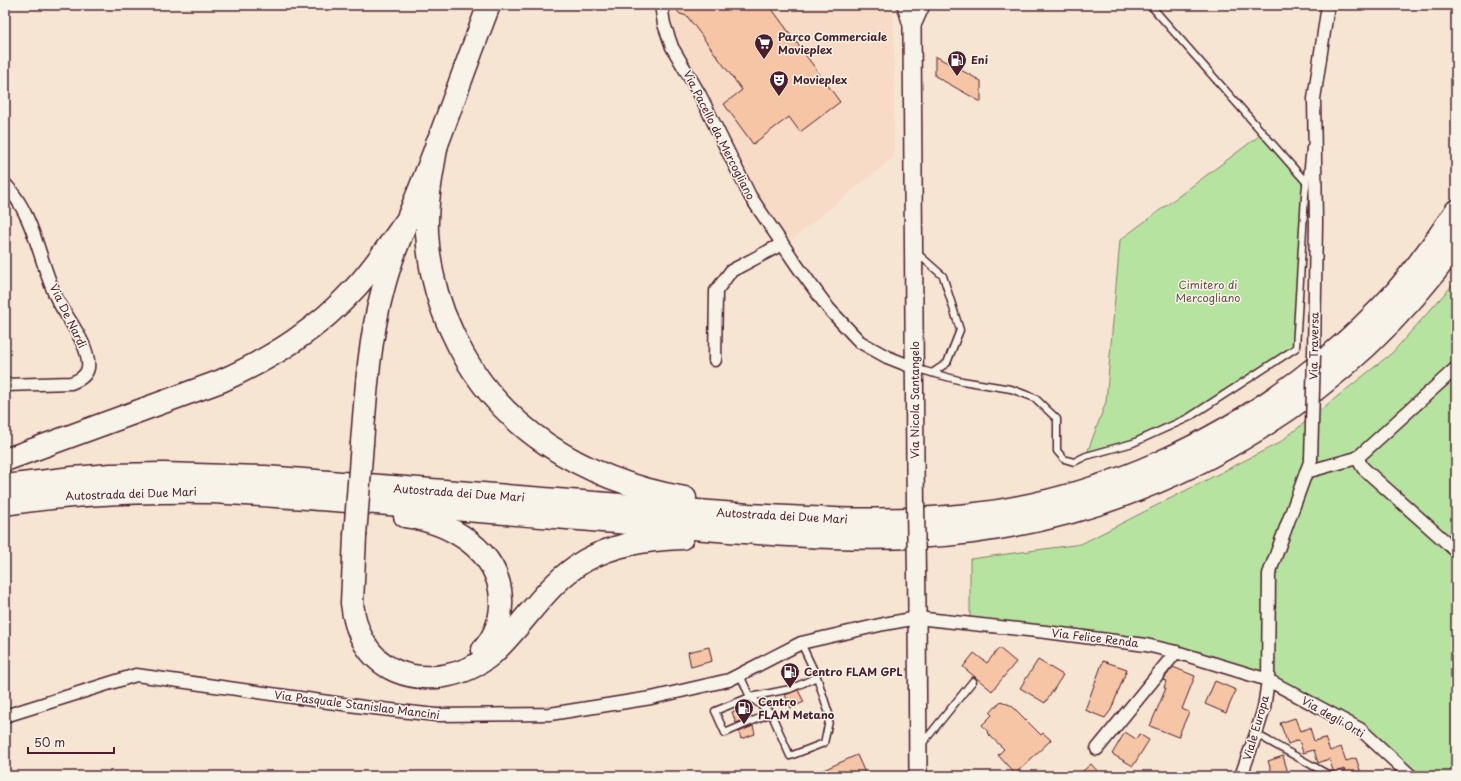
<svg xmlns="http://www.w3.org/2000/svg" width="1461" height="781" font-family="'Playpen Sans',sans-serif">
<rect width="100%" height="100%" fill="#f7e5d4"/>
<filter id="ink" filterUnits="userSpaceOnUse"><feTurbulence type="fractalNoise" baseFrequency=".025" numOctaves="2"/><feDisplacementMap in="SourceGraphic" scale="8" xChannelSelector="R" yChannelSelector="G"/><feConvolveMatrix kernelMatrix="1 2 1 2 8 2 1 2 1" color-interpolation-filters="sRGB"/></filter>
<g filter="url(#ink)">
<!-- built -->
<polygon fill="#f7dbc6" points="661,5 890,5 893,11 894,21 894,157 784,246 672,47"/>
<!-- green -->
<g fill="#b7e3a1" stroke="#808166">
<polygon points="1263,133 1306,182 1296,348 1188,418 1133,443 1086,456 1106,402 1120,240"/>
<polygon points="1456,281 1456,776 1418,776 1412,770 1275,679 1158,642 970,618 970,559 1081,544 1279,443 1392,353"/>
</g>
<!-- building -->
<g fill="#f6c5a6" stroke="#4a1f2b">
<polygon points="672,5 769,5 840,102 800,132 789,117 753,144 724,104 742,90 687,16 680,14"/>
<polygon points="935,56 981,81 981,102 935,76"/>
<polygon points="709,647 712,661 691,667 688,652"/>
<polygon points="999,648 1016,662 992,691 963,667 974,653 987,663"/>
<polygon points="1038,660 1063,675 1045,703 1020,688"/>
<polygon points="1103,661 1127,669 1111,710 1105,718 1085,710"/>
<polygon points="1173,667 1195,676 1182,709 1189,712 1178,737 1150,726 1166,688 1164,688 1166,681 1163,680"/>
<polygon points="1215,681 1236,690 1226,713 1205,704"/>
<polygon points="798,690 804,702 791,708 785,695"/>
<polygon points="1001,701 1012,706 1041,735 1043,733 1051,740 1015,774 998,755 1004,749 987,733 988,732 982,725 992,715 990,713"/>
<polygon points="746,708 750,717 736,723 732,712"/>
<polygon points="1295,718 1300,731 1310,728 1314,741 1325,738 1330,751 1341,747 1346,761 1356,758 1362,776 1346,776 1344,769 1334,773 1329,759 1318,763 1314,750 1303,753 1299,740 1288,744 1280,723"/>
<polygon points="753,726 755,734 741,739 739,732"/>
<polygon points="1125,732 1136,739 1139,734 1149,740 1133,766 1112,754"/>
<polygon points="857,755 865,773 859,776 810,776"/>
<polygon points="1283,756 1289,776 1273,776 1268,761"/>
<polygon points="1091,764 1102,776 1077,776"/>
</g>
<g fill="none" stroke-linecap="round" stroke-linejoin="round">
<defs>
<g id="service">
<polyline points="1152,7 1306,182"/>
<polyline points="917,253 943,276 960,330 947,363 932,373"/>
<polyline points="915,368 932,373 962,381 1011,389 1035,398 1057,419 1057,451 1064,459 1074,462 1086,456 1133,443 1188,418 1296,348 1305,195 1310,148"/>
<polyline points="740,675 750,697 790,689 817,677 801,643"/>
<polyline points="771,713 750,697 715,711 725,733 771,713 790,756 824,743 830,717 817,677"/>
<polyline points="1256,734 1331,776"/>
<polyline points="922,744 973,681"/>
</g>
<g id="minor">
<polyline points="661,5 664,24 672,47 700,95 750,196 798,267 829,309 860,342 887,357 915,368"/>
<path d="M5,184C34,214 39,260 56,297C65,316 91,346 88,368C86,377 78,380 71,383L5,385"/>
<polyline points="1314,355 1316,222 1314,99 1328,5"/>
<polyline points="715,360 716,291 731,271 782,244"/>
<polyline points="1357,458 1363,468 1456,551"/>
<polyline points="1306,472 1357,458 1456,368"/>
<polyline points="5,716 136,675 364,707 436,715 550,714 651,698 729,680 801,643 884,624 917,618 1046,632 1146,645 1176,652 1268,680 1360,729 1411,776"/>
<polyline points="1097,749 1176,652"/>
<polyline points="1241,776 1256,734 1264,708 1268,680 1269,574 1311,459"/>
</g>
<g id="secondary">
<polyline points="906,5 912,25 915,467"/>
<polyline points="912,25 921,5"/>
<polyline points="917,608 918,776"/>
</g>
<g id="motorway">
<path d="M437,143C432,172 426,202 427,233C429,267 437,301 452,332C495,428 584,480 685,498"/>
<path d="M362,443C366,393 369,342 382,293C392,252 410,215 425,176C447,119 467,62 489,5"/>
<path d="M5,460L221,381C274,357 318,329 357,286C375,266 390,244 405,223"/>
<path d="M5,486L73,478L111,475L163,474L265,477L749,515C822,519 896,523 969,515C1101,500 1226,442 1327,358C1351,338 1374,316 1395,293C1417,267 1437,240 1456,211"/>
<path d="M5,504C74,493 143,491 213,492C352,500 491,512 629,523C740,531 862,546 972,532C1165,507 1343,402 1456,244"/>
<path d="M405,516C450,522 499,550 501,599C502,618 495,636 483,650"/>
<path d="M355,536L352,603C355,632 368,659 396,671C427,684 466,676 492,654C525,624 546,583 586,560C615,544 648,539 682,538"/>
</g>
</defs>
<!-- service casing -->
<use href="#service" stroke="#4a1f2b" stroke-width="9"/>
<!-- minor casing -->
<use href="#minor" stroke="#4a1f2b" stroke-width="15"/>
<!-- secondary casing -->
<use href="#secondary" stroke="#4a1f2b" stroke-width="20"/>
<!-- motorway casing -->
<use href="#motorway" stroke="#4a1f2b" stroke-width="25"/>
<!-- service -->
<use href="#service" stroke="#f7f3e8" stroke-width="6"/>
<!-- minor -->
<use href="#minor" stroke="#f7f3e8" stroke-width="12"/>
<!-- secondary -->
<use href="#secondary" stroke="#f7f3e8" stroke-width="17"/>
<!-- motorway -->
<use href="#motorway" stroke="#f7f3e8" stroke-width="22"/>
<defs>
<polyline id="minor-bridge" points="1311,459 1314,355"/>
<polyline id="secondary-bridge" points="915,467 917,608"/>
<polyline id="motorway-bridge" points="355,536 362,443"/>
</defs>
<!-- minor-bridge casing -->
<use href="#minor-bridge" stroke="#4a1f2b" stroke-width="15" stroke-linecap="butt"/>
<!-- secondary-bridge casing -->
<use href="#secondary-bridge" stroke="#4a1f2b" stroke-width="20" stroke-linecap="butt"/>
<!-- motorway-bridge casing -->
<use href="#motorway-bridge" stroke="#4a1f2b" stroke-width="25" stroke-linecap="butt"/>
<!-- minor-bridge -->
<use href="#minor-bridge" stroke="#f7f3e8" stroke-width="12"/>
<!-- secondary-bridge -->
<use href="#secondary-bridge" stroke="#f7f3e8" stroke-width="17"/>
<!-- motorway-bridge -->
<use href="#motorway-bridge" stroke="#f7f3e8" stroke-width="22"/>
</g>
</g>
<!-- icons -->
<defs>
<symbol id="supermarket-pin" viewBox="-11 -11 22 30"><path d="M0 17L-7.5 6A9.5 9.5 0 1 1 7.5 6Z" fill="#4a1f2b" stroke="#f7f3e8"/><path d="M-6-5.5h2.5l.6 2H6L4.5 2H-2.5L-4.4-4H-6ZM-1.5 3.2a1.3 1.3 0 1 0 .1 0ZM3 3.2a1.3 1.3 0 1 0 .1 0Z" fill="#fff"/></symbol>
<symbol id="fuel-pin" viewBox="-11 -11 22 30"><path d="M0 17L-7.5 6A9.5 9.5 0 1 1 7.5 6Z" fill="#4a1f2b" stroke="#f7f3e8"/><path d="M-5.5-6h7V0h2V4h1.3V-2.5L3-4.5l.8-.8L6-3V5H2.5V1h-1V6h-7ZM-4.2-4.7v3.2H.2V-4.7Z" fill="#fff"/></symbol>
<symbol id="theatre-pin" viewBox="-11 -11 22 30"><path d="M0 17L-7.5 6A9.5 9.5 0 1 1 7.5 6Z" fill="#4a1f2b" stroke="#f7f3e8"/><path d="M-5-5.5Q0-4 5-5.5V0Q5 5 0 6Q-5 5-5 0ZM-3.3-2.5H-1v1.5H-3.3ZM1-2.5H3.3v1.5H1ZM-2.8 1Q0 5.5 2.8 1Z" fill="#fff"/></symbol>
</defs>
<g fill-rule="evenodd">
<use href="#supermarket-pin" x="753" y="32" width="22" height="30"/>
<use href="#fuel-pin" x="946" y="49" width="22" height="30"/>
<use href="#theatre-pin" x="768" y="69" width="22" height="30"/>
<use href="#fuel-pin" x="779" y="661" width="22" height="30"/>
<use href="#fuel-pin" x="733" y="697" width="22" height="30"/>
</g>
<g text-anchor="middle" stroke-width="3" stroke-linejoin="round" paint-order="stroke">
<!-- poi labels -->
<g font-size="11" font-weight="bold" fill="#4a1f2b" stroke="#f7f3e8" text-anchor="start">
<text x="778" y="41">Parco Commerciale<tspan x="778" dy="13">Movieplex</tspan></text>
<text x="971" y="64">Eni</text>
<text x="793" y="84">Movieplex</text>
<text x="804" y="676">Centro FLAM GPL</text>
<text x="758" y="706">Centro<tspan x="758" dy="13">FLAM Metano</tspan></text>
</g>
<!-- street labels -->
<g font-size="11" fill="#4a1f2b" stroke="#f7f3e8">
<text transform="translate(719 135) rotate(63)" y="4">Via Pacello da Mercogliano</text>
<text transform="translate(68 316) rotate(64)" y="4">Via De Nardi</text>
<text transform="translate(1314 346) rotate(-89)" y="4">Via Traversa</text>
<text transform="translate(915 400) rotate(-90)" y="4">Via Nicola Santangelo</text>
<text transform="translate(459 493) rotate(4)" y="4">Autostrada dei Due Mari</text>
<text transform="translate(131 494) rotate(-2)" y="4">Autostrada dei Due Mari</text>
<text transform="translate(782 516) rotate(3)" y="4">Autostrada dei Due Mari</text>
<text transform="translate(1095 638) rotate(7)" y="4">Via Felice Renda</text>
<text transform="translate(357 705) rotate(7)" y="4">Via Pasquale Stanislao Mancini</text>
<text transform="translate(1333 717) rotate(30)" y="4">Via degli Orti</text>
<text transform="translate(1256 728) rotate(-74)" y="4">Viale Europa</text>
</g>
<!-- park labels -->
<g font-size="11" fill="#655048" stroke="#f7f3e8">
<text x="1208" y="289">Cimitero di<tspan x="1208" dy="13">Mercogliano</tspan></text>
</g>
</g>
<!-- margin -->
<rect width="1461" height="781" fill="none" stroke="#f7f3e8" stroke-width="20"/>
<rect x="10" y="10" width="1441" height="761" fill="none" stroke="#4a1f2b" stroke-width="1.5" filter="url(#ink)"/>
<!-- scale -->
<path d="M28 747v6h86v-6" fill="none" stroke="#4a1f2b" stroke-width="2"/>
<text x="34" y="747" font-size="12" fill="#4a1f2b" stroke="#f7f3e8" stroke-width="3" paint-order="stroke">50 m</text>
</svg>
